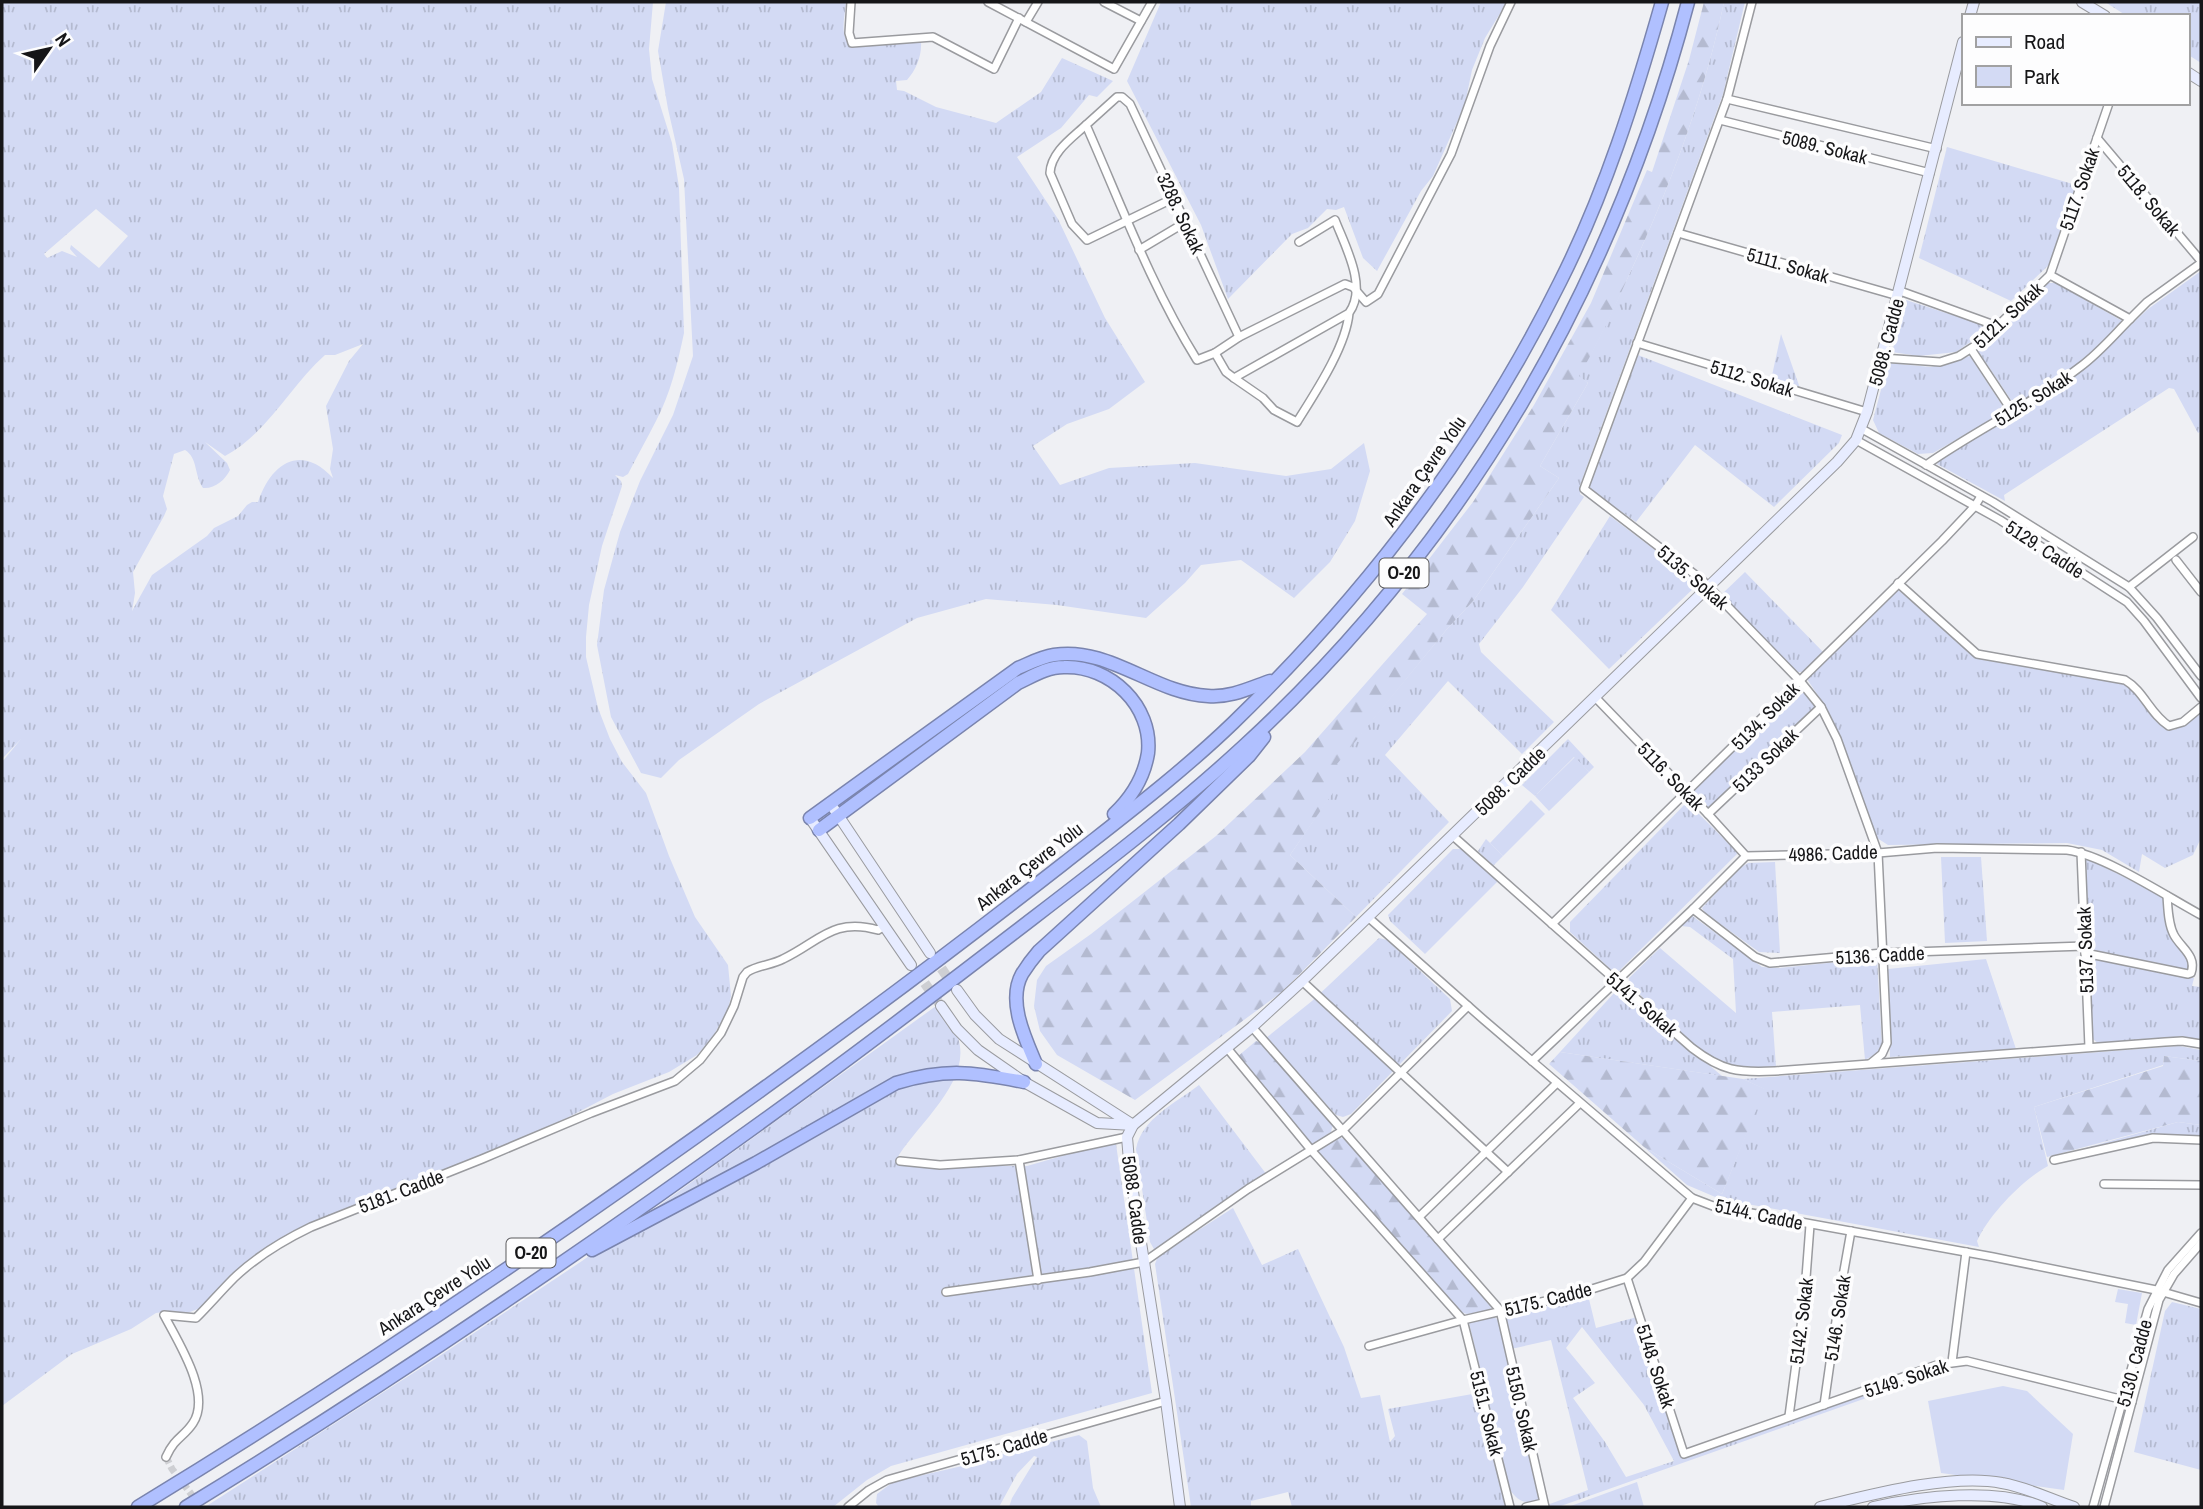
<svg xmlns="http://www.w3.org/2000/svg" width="2203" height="1509" font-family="'Archivo Narrow',sans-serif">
<defs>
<pattern id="grass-tufts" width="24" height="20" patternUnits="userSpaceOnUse" patternTransform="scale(1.75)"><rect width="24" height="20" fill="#d3daf4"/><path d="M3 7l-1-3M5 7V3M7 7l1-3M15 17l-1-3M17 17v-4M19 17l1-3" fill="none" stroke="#b4bad0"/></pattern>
<pattern id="forest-firs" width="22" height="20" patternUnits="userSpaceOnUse" patternTransform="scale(1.75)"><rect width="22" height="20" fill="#d3daf4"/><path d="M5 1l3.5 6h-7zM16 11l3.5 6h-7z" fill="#b4bad0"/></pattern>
</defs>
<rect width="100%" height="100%" fill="#eff0f4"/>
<!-- grass -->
<g fill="url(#grass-tufts)" fill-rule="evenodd">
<path d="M2,2H653L649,49L652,79L672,143L679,187L684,333C678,362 670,395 656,421C647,439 637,456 628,474L623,477L615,475L621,481L622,486L602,546L589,605L586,637V657L598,708L610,739L622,762L646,793L669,856L695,917L728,965L731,996L728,1010L712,1038L697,1055L669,1072L613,1094L540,1132L281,1242L203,1307L182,1315L169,1311L156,1313L131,1329L72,1354L2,1406V762L21,739L2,759ZM96,209L128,236L99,268L71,245L70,249L77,257L62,251L47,258L44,254ZM363,344L349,361L326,406L333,449L330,469L333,478C301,443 271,463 258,502H252L247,505L238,516L214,528L207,536L152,575L132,611L135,593L133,572L164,516L167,509L163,496L174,454L185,450C198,458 194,475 203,488C215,489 225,480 230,470L227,463L205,442L225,456C267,434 290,386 325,355H335Z"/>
<path d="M666,2H846C845,18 838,37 853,47L921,42C922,56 916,70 907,80L896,81L897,90L904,91L936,107L996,123L1041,92L1062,58L1113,81L1097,97L1089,95L1061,128L1017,157L1058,219L1105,318L1145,382L1109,409L1067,424L1033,446L1060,485L1109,468L1195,463L1286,476L1331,469L1364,443L1370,471L1355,521L1330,562L1294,598L1241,560L1201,565L1185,583L1146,618L1057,605L986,599L917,618L759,704L679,760L661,778L641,773L611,717L597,645L604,590L620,532L640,481L673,415L693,356L684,179L668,109L658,51Z"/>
<polygon points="1161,2 1507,2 1485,38 1472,70 1465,104 1433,176 1421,191 1377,271 1363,258 1344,207 1336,210 1327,209 1308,228 1292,234 1228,299 1201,225 1127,81"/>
<path d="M1724,2H1745L1723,94L1580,485V494L1584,497L1523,587L1479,644L1481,652L1554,722L1522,754L1448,681L1385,755L1449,822L1356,917L1290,855L1345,774L1336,764L1447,629L1474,600L1559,478L1540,466L1588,383L1578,376C1598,344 1613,309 1629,275C1670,187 1704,97 1724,2Z"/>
<polygon points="2105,2 2201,2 2201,63 2187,54 2187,16 2127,16"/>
<polygon points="1947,147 2076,185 2051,263 2011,301 1919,258"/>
<polygon points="2201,271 2201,431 2198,433 2174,389 2169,388 2004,495 2005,501 1937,464 1943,455 2069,380 2088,365 2148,309"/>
<polygon points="2048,283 2056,283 2124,322 2089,357 2015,406 1978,351"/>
<polygon points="1906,300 1983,325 1985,332 1956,352 1919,356 1892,352"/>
<polygon points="1781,334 1801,391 1771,380"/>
<polygon points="1638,355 1842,435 1839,443 1774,507 1695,445 1636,522 1589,489 1588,485"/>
<polygon points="1970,356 2006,411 1933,453 1918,454 1879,433 1873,420 1888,363 1931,367"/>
<polygon points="1610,516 1696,581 1697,585 1609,669 1551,610"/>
<polygon points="1745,572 1824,653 1805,672 1797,672 1721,595"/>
<path d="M1897,589L1972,654L1983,660L2119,680C2125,683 2134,686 2138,692C2150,706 2153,727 2175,730L2201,713V838L2193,855L2165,868L2142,854L2139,872L2102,850L2067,843L1888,845L1877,838L1825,706L1807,679Z"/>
<polygon points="1800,688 1817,706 1709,809 1692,791"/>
<polygon points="1568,739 1594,767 1589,772 1574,757 1535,796 1522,785"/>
<polygon points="1687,802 1738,853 1616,974 1570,932 1570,922"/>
<polygon points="1486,839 1503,856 1493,866 1478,851"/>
<polygon points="1453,849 1465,849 1499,880 1425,954 1390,921 1388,915"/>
<polygon points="1941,857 1981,857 1987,941 1945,943"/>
<polygon points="2086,858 2164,897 2168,930 2182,949 2190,967 2187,971 2089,950"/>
<polygon points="1775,862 1780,953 1759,952 1705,913 1702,908 1740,868 1748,863"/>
<path d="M1691,915L1762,967L1779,968L1877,958L1882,1046L1876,1054L1865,1060L1860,1005L1772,1012L1776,1067C1758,1068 1739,1069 1722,1062C1692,1051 1654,1007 1630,985L1629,978L1660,948L1736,1013L1733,959L1690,927L1681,926Z"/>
<polygon points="1379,938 1387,940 1450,999 1452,1011 1351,1114 1343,1117 1336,1115 1266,1038 1312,1001"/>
<polygon points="2089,958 2194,978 2192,986 2201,987 2201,1041 2175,1038 2099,1044 2093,1039"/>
<polygon points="1986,959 2016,1049 1890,1057 1888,969"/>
<polygon points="1615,992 1624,993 1722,1076 1560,1052"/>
<path d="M936,1006C943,1016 954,1028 958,1038C973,1082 915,1126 896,1160L905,1165L1027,1166L1111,1142L1116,1144L1152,1393L891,1466L867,1480L833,1507H205L435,1359L582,1261Z"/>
<path d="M2179,1046L2201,1050V1061L2164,1056L2163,1065L2034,1107L2048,1166C2022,1180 1989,1215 1977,1241L1979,1247L1720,1199L1687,1185L1644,1147L1722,1194L1764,1089L1743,1079Z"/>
<path d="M1199,1085L1267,1175L1155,1251L1150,1242L1136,1149C1142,1118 1176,1103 1199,1085Z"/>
<polygon points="2178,1122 2201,1125 2201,1136 2153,1135 2082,1149"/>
<polygon points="1233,1208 1262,1265 1298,1249 1344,1347 1361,1398 1380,1395 1390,1442 1395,1436 1388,1409 1478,1393 1508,1505 1506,1507 1292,1507 1288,1492 1251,1501 1251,1507 1191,1507 1155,1264 1158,1256"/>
<path d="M1588,1295L1596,1328L1637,1317L1685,1457L1863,1395L1871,1393L1872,1396L1558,1507H1548L1547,1505L1588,1490L1551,1340L1511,1349L1505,1318ZM1582,1327L1644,1405L1674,1461L1626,1477L1605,1442L1573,1398L1595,1383L1566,1348Z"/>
<polygon points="2172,1302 2201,1309 2201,1470 2134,1452 2165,1311"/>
<polygon points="1079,1435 1087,1441 1093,1488 1101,1507 1009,1507 1012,1498 1037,1457 1034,1456 1017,1474 999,1507 879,1507 876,1503 877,1494 893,1482 975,1463 986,1458"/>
<polygon points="1637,1482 1644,1507 1568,1507"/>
</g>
<!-- forest -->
<g fill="url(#forest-firs)">
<path d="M1704,2H1724C1704,97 1670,187 1629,275C1614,309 1598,344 1579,376L1588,383L1540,466L1559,478L1474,600L1447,629L1337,764L1346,774L1290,855L1356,917L1282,992L1135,1100L1057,1055L1040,1031L1034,1006L1037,980L1046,966L1091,934L1216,836L1305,752L1427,614L1402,594L1473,502L1534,405L1591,303L1647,170L1652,172L1689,60Z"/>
<polygon points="1256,1041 1262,1043 1333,1124 1331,1132 1315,1144 1309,1143 1237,1057"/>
<polygon points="1560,1052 1743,1079 1765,1089 1722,1194 1644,1147 1549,1064"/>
<polygon points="2164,1056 2201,1061 2201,1125 2178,1122 2047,1157 2034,1107 2163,1066"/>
<polygon points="1340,1138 1345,1139 1489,1300 1491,1307 1490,1310 1467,1314 1461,1312 1317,1150"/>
</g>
<!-- park -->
<g fill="#d3daf4">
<polygon points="1575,757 1589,772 1549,811 1535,796"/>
<polygon points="1531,800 1545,814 1503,856 1490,843"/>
<polygon points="2118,1289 2142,1293 2136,1325 2125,1323 2128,1304 2115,1302"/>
<path d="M1494,1317L1499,1321L1540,1498L1537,1501C1524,1504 1518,1501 1510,1490L1469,1323L1470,1320Z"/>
<polygon points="2003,1386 2027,1391 2073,1434 2064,1490 1941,1473 1928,1401"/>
</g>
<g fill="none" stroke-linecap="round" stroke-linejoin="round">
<!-- street-tunnel -->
<polyline stroke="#cecfd3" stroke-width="7" stroke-dasharray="7 3.5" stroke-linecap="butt" points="166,1457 172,1469 201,1507"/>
<!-- secondary-tunnel -->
<g stroke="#cecfd3" stroke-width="10" stroke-dasharray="10 5" stroke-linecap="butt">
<polyline points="933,956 954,987"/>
<polyline points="916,971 941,1006"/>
</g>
<defs>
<g id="street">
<polyline points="851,2 849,33 852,43 933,37 994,69 1019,18"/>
<polyline points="988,2 1114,69 1152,2"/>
<polyline points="1104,2 1141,21"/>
<polyline points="1752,2 1727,99 1584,489 1702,580 1800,681 1821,707 1837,739 1878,853 1887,1043 1882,1054 1871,1063"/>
<polyline points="1026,22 1038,2"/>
<polyline points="1727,99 1937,149"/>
<polyline points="1720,120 1930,173"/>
<path d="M1086,125C1072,138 1051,152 1050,173L1072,224L1087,240L1174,198"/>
<polyline points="2097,138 2201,261"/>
<polyline points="1678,233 1898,296"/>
<path d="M1299,242L1335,220C1345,246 1368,287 1349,313L1234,378L1263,398L1274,410L1297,422C1315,393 1346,347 1349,313"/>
<polyline points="1139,250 1186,222"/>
<polyline points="2050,275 2130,319 2147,302 2201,263"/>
<polyline points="1900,291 1997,326"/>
<polyline points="1637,343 1867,412"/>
<polyline points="1971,349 2012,411"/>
<polyline points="1215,353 1239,337 1345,284 1353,287 1366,302 1378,294 1451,154 1490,46 1511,2"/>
<polyline points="1882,358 1940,362 1959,356 1981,342 2050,275 2109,103"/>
<path d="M1234,378L1226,372L1215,353L1197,360C1151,286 1121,204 1086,125L1117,97H1122L1130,104L1239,337"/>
<polyline points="1862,429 1993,502 2129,587 2157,618 2201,676"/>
<polyline points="1856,440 2000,520 2127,602 2144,621 2201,698"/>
<path d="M1926,465C1976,430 2032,404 2080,367C2099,353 2114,335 2130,319"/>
<polyline points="2176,560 2201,592"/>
<path d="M1898,583L1977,654L2125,680C2144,691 2150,714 2169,726L2183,722L2201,707"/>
<polyline points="2129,587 2193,537"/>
<polyline points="1595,697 1708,814 1746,856"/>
<polyline points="1708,814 1821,707"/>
<path d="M1453,836L1692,1048C1722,1071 1738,1073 1775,1071L2165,1042L2182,1041L2201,1044"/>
<polyline points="2081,852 2089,1047"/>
<polyline points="1693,909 1755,957 1770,963 1883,953 2085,946"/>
<polyline points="1369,918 1484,1020 1692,1198 1713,1206 1993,1257 2156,1290 2201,1303"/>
<polyline points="1552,924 1942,541 1975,506 1981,496"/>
<path d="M2085,953L2188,974L2191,973C2197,956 2181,948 2174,935C2168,924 2168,908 2167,896"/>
<polyline points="1302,981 1508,1172"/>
<polyline points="1252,1027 1500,1310 1545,1507"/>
<polyline points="1227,1048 1312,1151 1463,1320 1510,1507"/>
<path d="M1532,1061L1693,909L1746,856L1878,853L1937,848L2067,850C2104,855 2166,896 2201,915"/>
<polyline points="1019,1160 1038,1280"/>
<polyline points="2054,1160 2153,1138 2201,1140"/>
<polyline points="900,1161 940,1165 1019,1160 1127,1137"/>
<polyline points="2104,1184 2201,1185"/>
<polyline points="1419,1217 1557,1083"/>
<polyline points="1438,1239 1580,1103"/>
<polyline points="1627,1278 1684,1454 1937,1365 1967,1361 2132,1402"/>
<polyline points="946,1292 1090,1272 1144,1262 1248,1189 1342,1131 1468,1006"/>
<polyline points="1369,1346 1463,1320 1576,1294 1627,1278 1644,1262 1692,1198"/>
<polyline points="1952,1362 1966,1252"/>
<polyline points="1824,1405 1840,1293 1851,1231"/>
<polyline points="1789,1416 1804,1304 1810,1225"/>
<path d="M166,1457C175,1437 184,1437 193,1423C212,1394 178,1342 164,1315L196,1318C209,1305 221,1291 234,1278C256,1257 284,1240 311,1227L482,1159L591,1113L675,1081L700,1060L721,1033L734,1006L743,977L747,972C758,965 772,965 783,959C819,942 833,917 878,930L884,926"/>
<polyline points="848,1507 869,1490 887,1480 1166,1401"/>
<polyline points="1526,1507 1543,1503"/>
<polyline points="2093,1507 2148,1309 2168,1270 2201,1233"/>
<polyline points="2104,1507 2159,1300 2174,1274 2201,1243"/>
</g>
<g id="secondary">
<polyline points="2082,2 2105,16"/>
<polyline points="1970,16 1974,2"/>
<polyline points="2187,72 2201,81"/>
<polyline points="830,803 930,953"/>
<polyline points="810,818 911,965"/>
<polyline points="957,990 975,1015 999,1039 1130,1123"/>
<polyline points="941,1006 957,1029 978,1050 1024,1082 1097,1123 1133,1125"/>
<polyline points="1180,1507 1166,1401 1130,1173 1127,1137 1133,1125 1252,1027 1302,981 1837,462 1856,440 1867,412 1963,42"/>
<path d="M1820,1507C1870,1495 1951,1473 2002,1483C2026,1487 2050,1499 2074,1507"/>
<path d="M1873,1507C1921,1496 1996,1487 2042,1507"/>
</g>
<g id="highway">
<path d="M810,818L1018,668C1030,663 1041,657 1054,655C1109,646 1155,694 1208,696C1230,698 1250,688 1270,681"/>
<path d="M819,830L1018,683C1033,676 1047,667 1064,667C1110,665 1153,706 1148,753C1144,778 1132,797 1114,814"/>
<path d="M1036,1064C1025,1038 1007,1001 1022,974C1027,966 1033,958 1039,951L1179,824L1249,756L1264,737"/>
<path d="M592,1250L756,1163L896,1083C946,1068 973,1072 1024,1082"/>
<path d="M138,1507C355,1375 565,1232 771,1083C870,1012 967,939 1063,864C1120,819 1180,774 1233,723C1366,594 1478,448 1560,282C1605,193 1635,97 1662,2"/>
<path d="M186,1507C404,1374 616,1229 822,1078C893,1026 963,972 1032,919C1105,863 1178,807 1245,745C1465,542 1612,290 1688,2"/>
</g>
</defs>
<!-- street casing -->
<use href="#street" stroke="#9a9b9f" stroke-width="10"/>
<!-- secondary casing -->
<use href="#secondary" stroke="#9a9b9f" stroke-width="12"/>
<!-- highway casing -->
<use href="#highway" stroke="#7a84ae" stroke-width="15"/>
<!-- street -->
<use href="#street" stroke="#fff" stroke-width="7"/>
<!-- secondary -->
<use href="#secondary" stroke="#e7ecff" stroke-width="10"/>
<!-- highway -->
<use href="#highway" stroke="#b0c0ff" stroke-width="12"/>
</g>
<g text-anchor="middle" stroke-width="7" stroke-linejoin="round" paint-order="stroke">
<!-- shield labels -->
<g fill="#fdfdfe" stroke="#5b5b5d" stroke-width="2">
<rect x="1379.5" y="558.5" width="49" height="29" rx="5"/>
<rect x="506.5" y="1238.5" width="49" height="29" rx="5"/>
</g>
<g font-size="18" font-weight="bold" fill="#161618">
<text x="1404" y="579">O-20</text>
<text x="531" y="1259">O-20</text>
</g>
<!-- street labels -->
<g font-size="19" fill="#161618" stroke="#fdfdfe">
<text transform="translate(1825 147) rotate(14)" y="7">5089. Sokak</text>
<text transform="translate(2079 189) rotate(-71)" y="7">5117. Sokak</text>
<text transform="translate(2149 200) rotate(50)" y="7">5118. Sokak</text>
<text transform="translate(1181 213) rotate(65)" y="7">3288. Sokak</text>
<text transform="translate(1788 265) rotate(16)" y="7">5111. Sokak</text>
<text transform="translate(2008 315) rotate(-43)" y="7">5121. Sokak</text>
<text transform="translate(1886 342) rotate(-75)" y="7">5088. Cadde</text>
<text transform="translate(1752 378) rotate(17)" y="7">5112. Sokak</text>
<text transform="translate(2033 398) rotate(-32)" y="7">5125. Sokak</text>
<text transform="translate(1424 471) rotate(-55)" y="7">Ankara Çevre Yolu</text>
<text transform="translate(2045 549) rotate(33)" y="7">5129. Cadde</text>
<text transform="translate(1693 577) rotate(41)" y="7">5135. Sokak</text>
<text transform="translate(1765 716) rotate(-45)" y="7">5134. Sokak</text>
<text transform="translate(1765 760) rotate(-44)" y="7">5133 Sokak</text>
<text transform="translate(1671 776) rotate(46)" y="7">5116. Sokak</text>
<text transform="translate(1510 781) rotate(-44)" y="7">5088. Cadde</text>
<text transform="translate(1833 853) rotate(-2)" y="7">4986. Cadde</text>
<text transform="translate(1029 866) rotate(-38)" y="7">Ankara Çevre Yolu</text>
<text transform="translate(2085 950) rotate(-92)" y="7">5137. Sokak</text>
<text transform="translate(1880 955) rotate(-3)" y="7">5136. Cadde</text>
<text transform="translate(1642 1004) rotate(41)" y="7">5141. Sokak</text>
<text transform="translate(401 1191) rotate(-21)" y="7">5181. Cadde</text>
<text transform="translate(1135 1200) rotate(82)" y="7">5088. Cadde</text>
<text transform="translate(1759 1214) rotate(12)" y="7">5144. Cadde</text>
<text transform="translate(434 1295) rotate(-33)" y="7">Ankara Çevre Yolu</text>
<text transform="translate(1548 1299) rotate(-14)" y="7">5175. Cadde</text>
<text transform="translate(1837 1318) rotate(-81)" y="7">5146. Sokak</text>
<text transform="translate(1801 1321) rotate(-83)" y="7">5142. Sokak</text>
<text transform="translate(2134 1363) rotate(-75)" y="7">5130. Cadde</text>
<text transform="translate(1656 1366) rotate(72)" y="7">5148. Sokak</text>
<text transform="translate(1906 1378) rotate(-18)" y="7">5149. Sokak</text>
<text transform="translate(1522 1409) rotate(77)" y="7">5150. Sokak</text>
<text transform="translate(1487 1413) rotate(76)" y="7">5151. Sokak</text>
<text transform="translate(1004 1447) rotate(-16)" y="7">5175. Cadde</text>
</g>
</g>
<!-- border -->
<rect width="2203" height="1509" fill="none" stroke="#161618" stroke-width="7"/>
<!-- legend -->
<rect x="1962" y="14" width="228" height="91" fill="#fdfdfe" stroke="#a1a1a2" stroke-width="2"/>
<rect x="1976" y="37" width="35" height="10" fill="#e7ecff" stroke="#a1a1a2" stroke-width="2"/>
<text x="2024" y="49" font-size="21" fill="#161618">Road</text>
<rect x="1976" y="66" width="35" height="21" fill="#d3daf4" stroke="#a1a1a2" stroke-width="2"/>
<text x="2024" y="84" font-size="21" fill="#161618">Park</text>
<!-- north arrow -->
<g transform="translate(49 49) rotate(56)" stroke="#fdfdfe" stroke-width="5" paint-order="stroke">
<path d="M0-5L12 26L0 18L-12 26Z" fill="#161618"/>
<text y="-10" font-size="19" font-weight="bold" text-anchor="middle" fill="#161618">N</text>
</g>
</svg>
